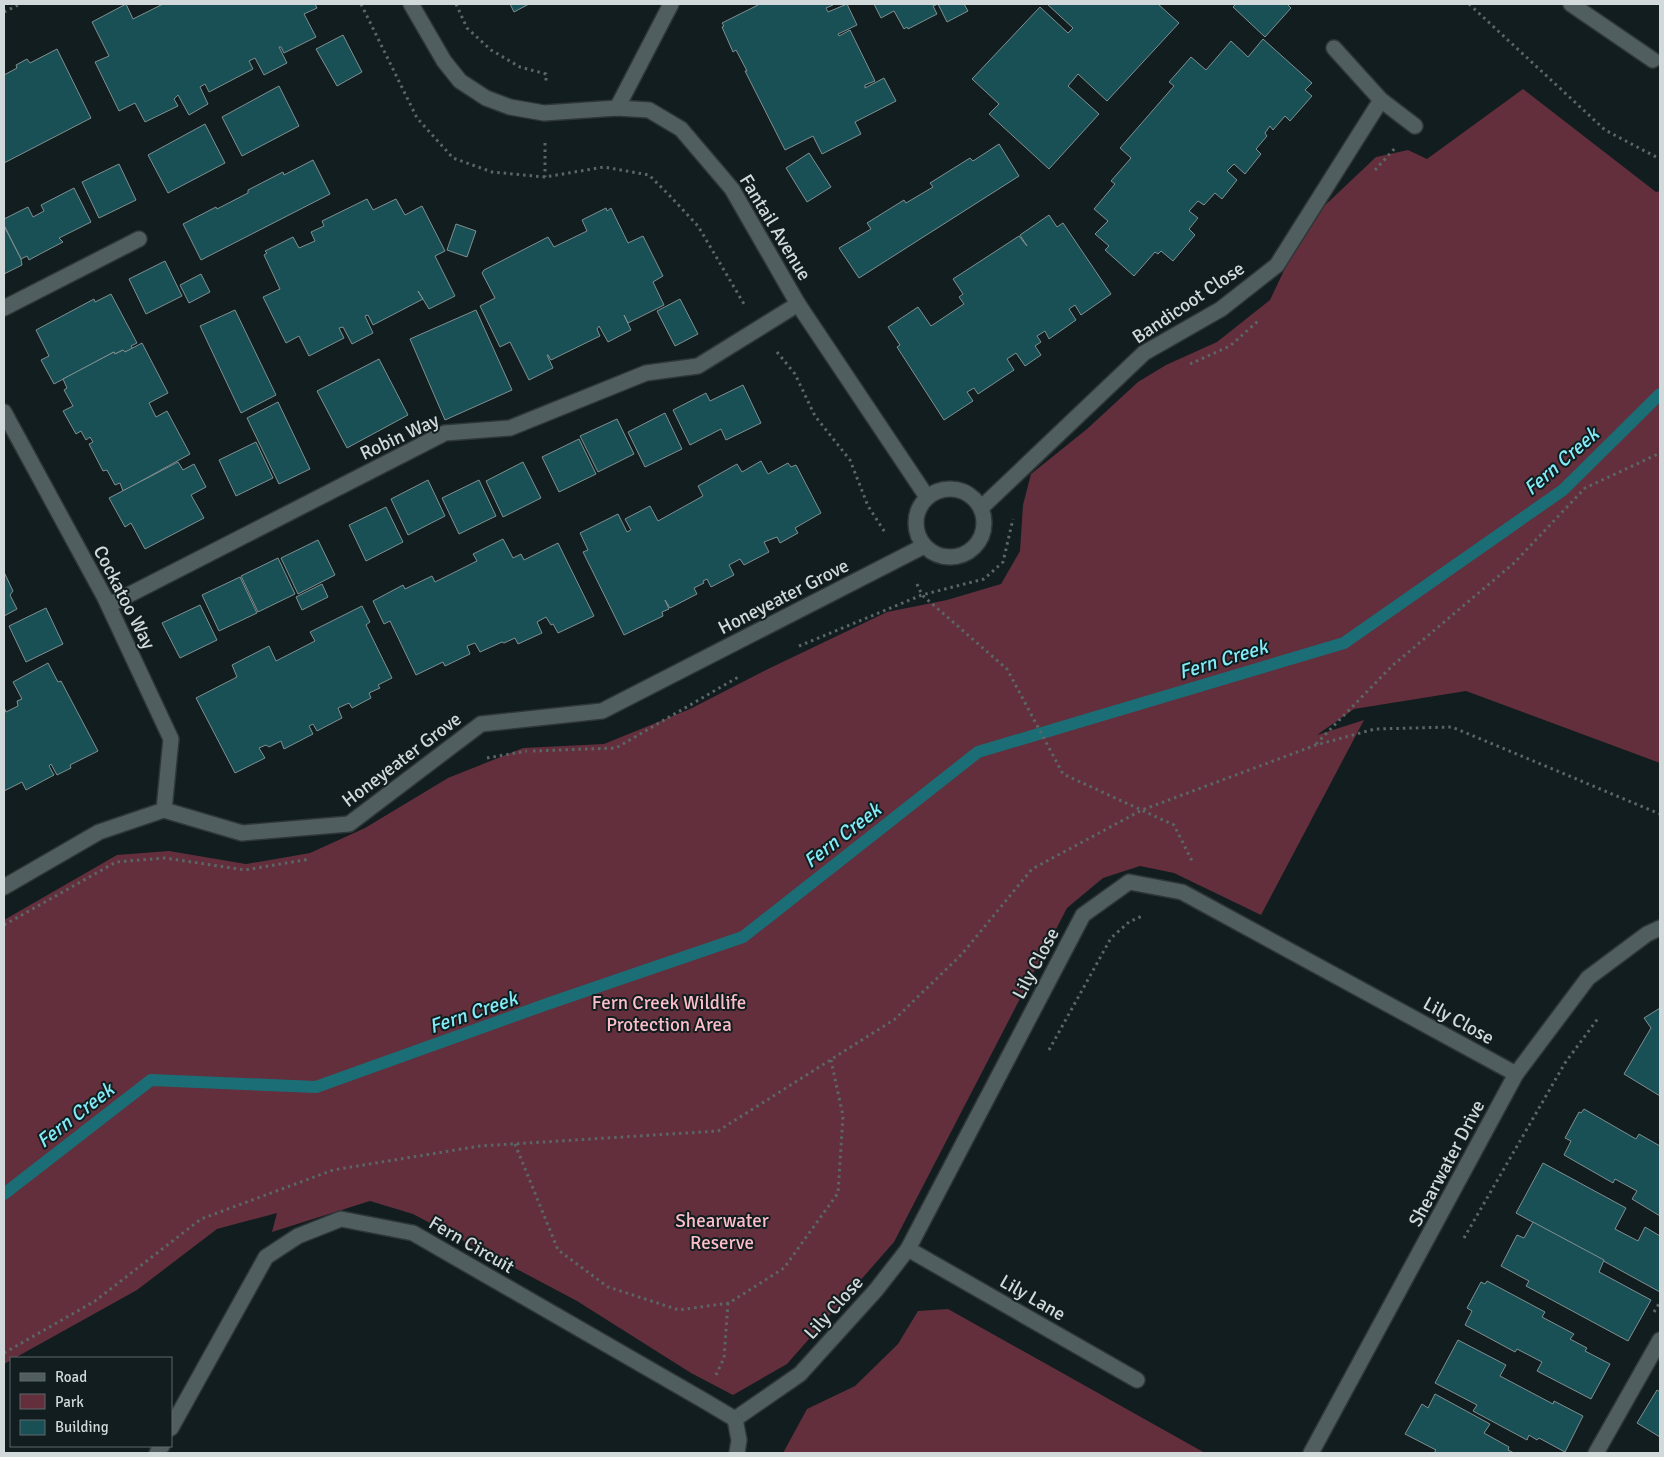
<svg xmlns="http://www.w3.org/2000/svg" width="1664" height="1457" font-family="Signika,sans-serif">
<rect width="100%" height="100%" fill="#111d1f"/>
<!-- green -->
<g fill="#632f3c">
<polygon points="1523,89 1656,192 1660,191 1660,763 1466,691 1354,709 1317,735 1364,720 1261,915 1174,873 1140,866 1103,878 1067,908 894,1242 787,1364 733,1395 691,1373 577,1301 413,1214 370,1201 272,1232 277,1213 217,1229 137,1290 4,1364 4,920 117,855 169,851 246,864 310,853 365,828 448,778 523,748 604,744 690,709 768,669 887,612 947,600 1001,584 1020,551 1023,505 1031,474 1087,429 1138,382 1166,365 1217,342 1270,300 1288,262 1321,209 1376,157 1408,150 1427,159"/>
<polygon points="948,1309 1205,1453 783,1453 807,1409 855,1386 898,1344 918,1311"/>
</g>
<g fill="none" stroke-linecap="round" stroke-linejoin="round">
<!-- stream -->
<polyline stroke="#1b6e76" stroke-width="12" points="4,1194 151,1080 316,1087 550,1003 743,937 978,752 1344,643 1563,490 1660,394"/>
</g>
<!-- building -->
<g fill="#195056" stroke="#808f91">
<polygon points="126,4 133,19 163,4 315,4 317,8 304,14 316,37 284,53 281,47 279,47 287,63 264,75 255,58 249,61 253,69 209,92 205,84 200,87 208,104 189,115 178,95 174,99 178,106 145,122 135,103 119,111 95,62 109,56 92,22"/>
<polygon points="510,4 529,4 514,12"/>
<polygon points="758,4 832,4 833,5 826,8 828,12 847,4 857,25 838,34 839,36 850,30 875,81 865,85 865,88 884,78 896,101 855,122 861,134 822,154 813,136 785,150 745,71 747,71 736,50 733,52 722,27 724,26 722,23 758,5"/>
<polygon points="874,4 964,4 968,11 947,22 938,4 933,6 937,14 908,29 907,27 904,29 894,11 881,18"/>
<polygon points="1047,4 1158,4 1179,23 1107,101 1078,74 1068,86 1099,114 1049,169 989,114 999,104 972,79 1040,7 1068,33 1073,28"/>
<polygon points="1236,4 1287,4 1291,8 1265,37 1233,7"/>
<polygon points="343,35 362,72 337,86 316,49"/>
<polygon points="1263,39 1312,83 1305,90 1312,96 1290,121 1285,116 1273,130 1270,126 1265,133 1267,136 1256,149 1261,154 1245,174 1234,164 1227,171 1237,180 1222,199 1215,193 1204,205 1198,201 1189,211 1198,218 1189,229 1195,235 1173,261 1161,251 1158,254 1155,252 1134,276 1105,250 1109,246 1095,234 1108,221 1094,209 1115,184 1111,181 1131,158 1120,148 1174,86 1169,82 1191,57 1206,70 1231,41 1248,57"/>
<polygon points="57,49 91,118 4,163 4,75 17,68 16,65 27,59 30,63"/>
<polygon points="279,86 299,126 242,156 222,117"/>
<polygon points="205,124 225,163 168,193 148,155"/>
<polygon points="999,144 1019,176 859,278 839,248 871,229 867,223 904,200 906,203 933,187 930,183 970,158 973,161"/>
<polygon points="809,153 831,187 807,202 786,168"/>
<polygon points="313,160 330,194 201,260 183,224 216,207 217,209 248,193 248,190 283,172 284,175"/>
<polygon points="119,164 136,200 99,218 82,182"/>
<polygon points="74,188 91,222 59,238 63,242 40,254 29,260 27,256 21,259 4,225 4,219 28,207 33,217 44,211 41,205"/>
<polygon points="367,199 373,210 396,199 405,215 422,206 445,251 435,256 455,296 429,309 418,291 423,299 373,325 368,315 365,316 373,333 352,344 343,327 339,328 344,338 309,356 299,336 286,343 263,297 280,289 264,255 267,253 265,251 293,237 299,248 315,241 311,232 324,226 322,221"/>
<polygon points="606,208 607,211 611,208 628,243 643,236 663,276 653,282 664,305 628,323 624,315 631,330 608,342 599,326 597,329 600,336 551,360 548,355 547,355 553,368 529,380 510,342 500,347 480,306 495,298 482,273 484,270 548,237 554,247 587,231 582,220"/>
<polygon points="1049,215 1057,227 1063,223 1111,294 1081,315 1075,305 1069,309 1076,320 1049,339 1045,331 1037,336 1041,342 1035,346 1041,355 1025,366 1016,353 1007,359 1014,370 978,394 974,388 967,392 973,401 944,420 897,347 900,345 888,327 918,307 931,326 964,304 959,297 963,294 953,279 1019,236 1027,246 1020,235"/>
<polygon points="456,224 476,231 467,257 447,250"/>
<polygon points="4,226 21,259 22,265 4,274"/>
<polygon points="165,261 182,296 146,314 129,279"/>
<polygon points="201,274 210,292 189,303 180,285"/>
<polygon points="111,294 137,343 131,346 133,349 125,352 123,350 115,354 114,352 54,384 41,360 49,356 36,330 94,299 95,302"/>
<polygon points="680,299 698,334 675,346 657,311"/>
<polygon points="235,310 276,395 241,413 200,326"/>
<polygon points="476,310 512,390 445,420 410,339"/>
<polygon points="142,343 168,393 149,403 156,417 167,411 190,454 123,491 120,483 115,485 107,470 103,471 89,444 93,442 90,437 86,440 81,431 76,434 63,411 73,406 64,390 67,388 63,379 114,352 115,354 123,350 125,352"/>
<polygon points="379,359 408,415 347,448 317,391"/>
<polygon points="743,385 761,423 726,440 721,429 690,445 673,410 706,393 710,401"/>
<polygon points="278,402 310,469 279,484 247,418"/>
<polygon points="665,413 682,449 645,467 628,432"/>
<polygon points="617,419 634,454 598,472 580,436"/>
<polygon points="579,439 596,474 559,492 542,457"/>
<polygon points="256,442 273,478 236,496 219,460"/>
<polygon points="761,461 768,474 788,463 791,467 796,465 821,513 795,528 798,533 780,543 777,537 764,542 769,552 744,565 740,559 729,565 734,575 711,587 707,579 703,581 704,583 694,588 697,594 670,608 665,600 669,609 662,612 663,616 624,635 583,552 588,550 580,533 618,514 627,532 631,530 625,519 650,506 658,521 703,496 698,486 737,464 742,472"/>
<polygon points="178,462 183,470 194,464 206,487 191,495 204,518 145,549 131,523 125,527 109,498"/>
<polygon points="523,462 541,498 503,517 486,481"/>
<polygon points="428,480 445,516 408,535 391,499"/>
<polygon points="479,480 496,516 459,534 442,498"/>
<polygon points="386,507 403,542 366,561 349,525"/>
<polygon points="503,539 513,558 521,554 524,560 558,543 594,616 558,633 553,624 551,625 546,617 537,622 542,633 518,644 515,638 504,643 502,642 480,652 475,643 467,646 470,654 445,666 443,662 416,675 390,621 384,624 373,601 403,585 405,589 432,576 435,582 477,561 473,554"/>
<polygon points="318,540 335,575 298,594 281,558"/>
<polygon points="278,558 295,594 258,612 241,576"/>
<polygon points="4,572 13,591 10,595 17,609 4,616"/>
<polygon points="240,577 257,613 219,631 202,595"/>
<polygon points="322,584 328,597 302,610 296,597"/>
<polygon points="200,605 217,640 180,658 162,623"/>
<polygon points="362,606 370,622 366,625 392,678 378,685 380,688 369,693 371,698 352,708 349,703 338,708 342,718 317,731 313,724 309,726 313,734 284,749 281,741 269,747 266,745 259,748 265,758 235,773 196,698 237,677 232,665 269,646 276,661 315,641 310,632"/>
<polygon points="46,608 63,644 26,662 9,626"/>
<polygon points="48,663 58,682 61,681 98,751 70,765 71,768 57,775 51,764 49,766 54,775 26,790 22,782 4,791 4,707 6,712 18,706 17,701 22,699 13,682"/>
<polygon points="1660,1008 1660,1096 1624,1074 1651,1028 1644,1018"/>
<polygon points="1584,1109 1636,1139 1639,1134 1660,1146 1660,1216 1632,1199 1637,1191 1615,1179 1613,1183 1564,1155 1571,1141 1565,1138 1579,1112 1581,1113"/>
<polygon points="1543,1163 1626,1208 1615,1229 1638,1241 1645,1227 1660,1236 1660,1292 1516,1213"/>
<polygon points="1533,1222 1604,1260 1599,1272 1651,1300 1628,1341 1526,1286 1529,1281 1501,1266 1517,1235 1524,1238"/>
<polygon points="1487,1281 1545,1312 1542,1317 1574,1334 1570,1339 1587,1348 1585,1351 1610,1364 1591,1399 1537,1371 1542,1362 1517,1349 1515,1352 1465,1325 1472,1311 1467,1308 1481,1282 1485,1284"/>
<polygon points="1458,1340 1506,1365 1500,1376 1553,1404 1554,1401 1583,1416 1565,1452 1539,1438 1537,1440 1529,1435 1527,1440 1473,1411 1477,1405 1435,1383"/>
<polygon points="1657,1390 1660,1392 1660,1437 1637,1423"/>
<polygon points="1435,1394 1490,1424 1484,1433 1509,1447 1508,1450 1514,1453 1434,1453 1436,1450 1405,1434 1422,1404 1428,1408"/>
</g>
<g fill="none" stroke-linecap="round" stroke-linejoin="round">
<defs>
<g id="minor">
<polyline points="411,4 444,61 460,81 486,98 510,107 544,113 617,108 649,110 681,129 732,189 798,304 927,497"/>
<polyline points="1571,4 1653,60"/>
<polyline points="1334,48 1381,100 1415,126"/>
<polyline points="617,108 671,4"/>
<polyline points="4,308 139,239"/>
<polyline points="4,412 105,598 171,739 164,810"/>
<circle cx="950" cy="523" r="34"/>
<polyline points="981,508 1144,353 1221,309 1277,265 1381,100"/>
<polyline points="109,605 445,433 510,428 646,373 698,366 798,304"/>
<polyline points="4,887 99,832 164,810 242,833 349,824 481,724 602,711 924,546"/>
<polyline points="908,1249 1137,1380"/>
<polyline points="735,1419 800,1374 876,1290 908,1249 1083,915 1129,882 1182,892 1516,1074"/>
<polyline points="171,1428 266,1257 298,1236 341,1219 413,1233 703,1400 735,1419 739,1440 737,1453"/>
<polyline points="157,1453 162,1446"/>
<polyline points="1311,1453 1516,1074 1588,978 1647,934 1660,928"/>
<polyline points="1596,1453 1660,1340"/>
</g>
</defs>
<!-- minor casing -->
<use href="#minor" stroke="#2f3637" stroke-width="18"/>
<!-- path -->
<g stroke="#5b6667" stroke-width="3" stroke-dasharray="2.5 4" stroke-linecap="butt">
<polyline points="361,4 417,118 453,158 492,172 545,177 604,167 649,175 670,196 698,226 744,304"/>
<polyline points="456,4 467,28 491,50 520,67 546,74 546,84"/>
<polyline points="1469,4 1605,130 1660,159"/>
<polyline points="4,12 20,4"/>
<polyline points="545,143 545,177"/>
<polyline points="1375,170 1396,147"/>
<polyline points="777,352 795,374 815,416 850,460 868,506 886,534"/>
<polyline points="1190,364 1230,346 1258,321"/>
<polyline points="917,584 922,595 1007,669 1063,774 1174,825 1193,863"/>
<polyline points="799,646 922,595 984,579 1003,562 1013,519"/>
<polyline points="1316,744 1392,666 1514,563 1585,488 1660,453"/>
<polyline points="533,751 616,748 740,676"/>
<polyline points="487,758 527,751"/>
<polyline points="4,925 116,862 165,858 245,870 310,859"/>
<polyline points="1049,1050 1111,938 1129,922 1142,916"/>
<polyline points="515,1144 558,1250 608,1287 679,1310 729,1303 784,1268 838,1193 843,1116 831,1060"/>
<polyline points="1464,1238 1565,1063 1599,1017"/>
<polyline points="1654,1312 1660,1302"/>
<polyline points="4,1353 95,1301 201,1219 333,1170 480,1146 718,1131 895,1019 962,954 1032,869 1142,810 1316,745 1375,729 1452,727 1660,814"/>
<polyline points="716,1375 724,1358 728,1303"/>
</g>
<!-- minor -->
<use href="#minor" stroke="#505e60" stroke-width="15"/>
</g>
<g text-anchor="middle" stroke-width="4" stroke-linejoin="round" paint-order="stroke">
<!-- street labels -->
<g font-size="19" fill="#d1d9da" stroke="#111d1f">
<text transform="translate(776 227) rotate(59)" y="7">Fantail Avenue</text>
<text transform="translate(1188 302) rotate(-34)" y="7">Bandicoot Close</text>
<text transform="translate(399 436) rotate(-25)" y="7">Robin Way</text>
<text transform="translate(783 596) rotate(-27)" y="7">Honeyeater Grove</text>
<text transform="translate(125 597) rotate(63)" y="7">Cockatoo Way</text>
<text transform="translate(401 759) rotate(-37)" y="7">Honeyeater Grove</text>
<text transform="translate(1035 963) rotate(-62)" y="7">Lily Close</text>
<text transform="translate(1459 1020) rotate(29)" y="7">Lily Close</text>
<text transform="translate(1446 1163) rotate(-62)" y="7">Shearwater Drive</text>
<text transform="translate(472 1244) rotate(30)" y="7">Fern Circuit</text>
<text transform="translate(1033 1297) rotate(30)" y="7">Lily Lane</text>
<text transform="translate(833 1307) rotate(-48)" y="7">Lily Close</text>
</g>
<!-- park labels -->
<g font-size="19" fill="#fdbdc9" stroke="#111d1f">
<text x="669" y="1009">Fern Creek Wildlife<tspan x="669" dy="22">Protection Area</tspan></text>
<text x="722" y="1227">Shearwater<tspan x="722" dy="22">Reserve</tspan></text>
</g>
<!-- water labels -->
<g font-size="20" font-style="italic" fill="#82ecf8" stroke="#111d1f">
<text transform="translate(1561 461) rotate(-41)" y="7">Fern Creek</text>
<text transform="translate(1223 659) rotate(-17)" y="7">Fern Creek</text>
<text transform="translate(842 835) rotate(-38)" y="7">Fern Creek</text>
<text transform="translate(473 1012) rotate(-19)" y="7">Fern Creek</text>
<text transform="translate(75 1115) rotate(-38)" y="7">Fern Creek</text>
</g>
</g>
<!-- border -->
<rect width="1664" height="1457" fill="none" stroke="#d1d9da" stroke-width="10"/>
<!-- legend -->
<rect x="10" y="1357" width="162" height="90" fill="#111d1f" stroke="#5e686a"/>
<rect x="20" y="1373" width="25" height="8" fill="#505e60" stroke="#5e686a"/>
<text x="55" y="1382" font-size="15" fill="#d1d9da">Road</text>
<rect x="20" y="1394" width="25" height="15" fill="#632f3c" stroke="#5e686a"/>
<text x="55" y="1407" font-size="15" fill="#d1d9da">Park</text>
<rect x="20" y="1420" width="25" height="15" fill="#195056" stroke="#5e686a"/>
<text x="55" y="1432" font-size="15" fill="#d1d9da">Building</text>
</svg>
